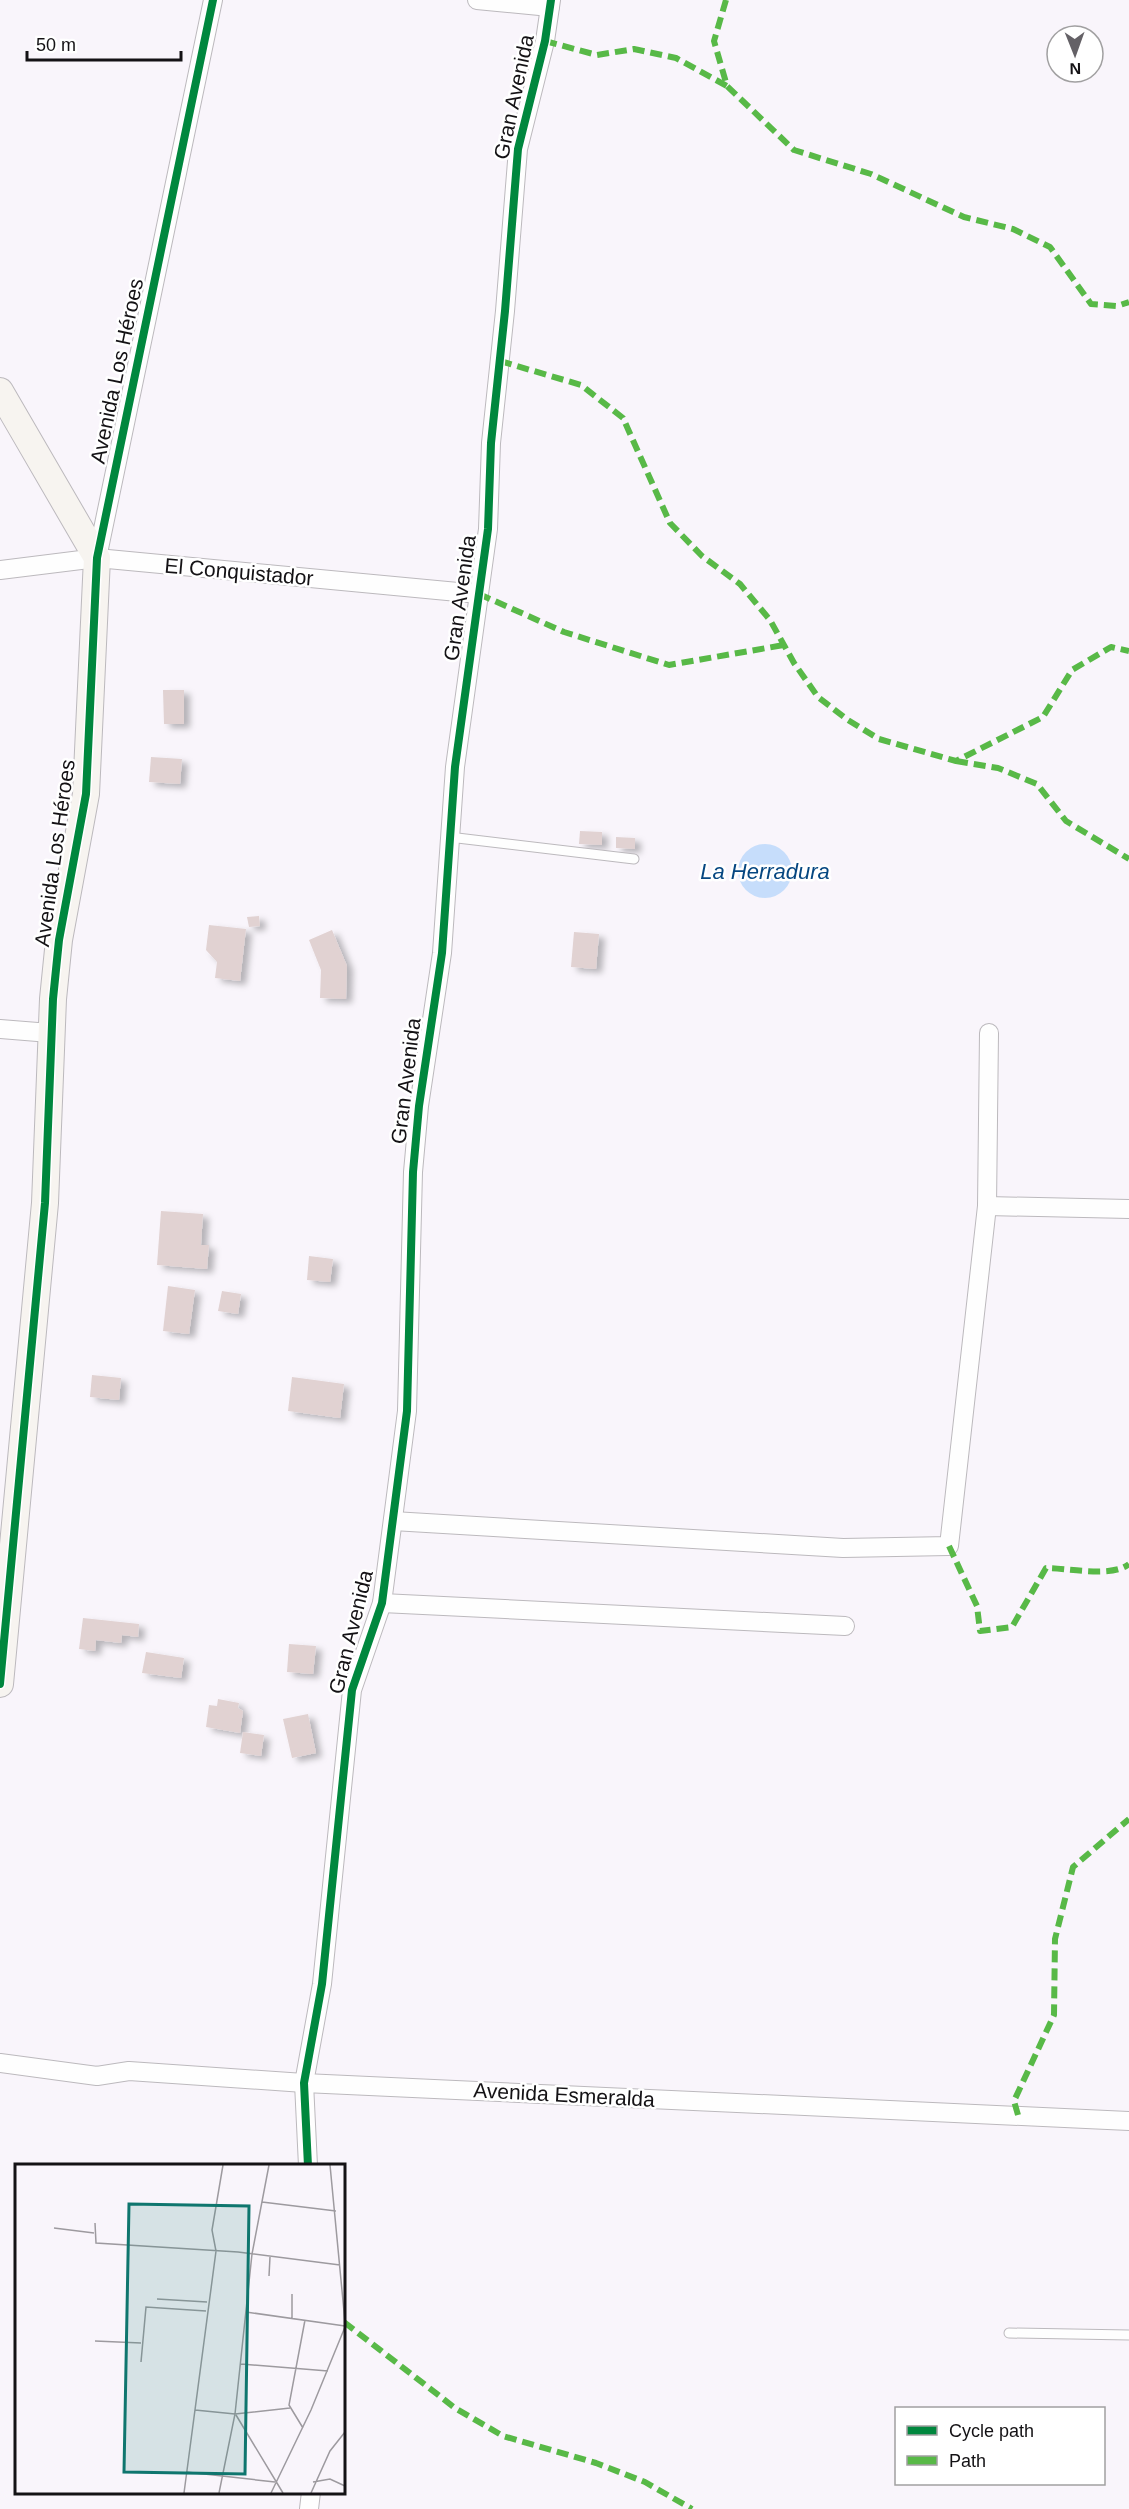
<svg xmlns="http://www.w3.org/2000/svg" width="1129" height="2509" font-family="Helvetica,sans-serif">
<defs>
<filter id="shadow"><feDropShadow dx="6" dy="4" stdDeviation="3" flood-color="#0004"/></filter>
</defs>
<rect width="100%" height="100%" fill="#f9f5fb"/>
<!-- water -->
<circle fill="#c6ddfb" cx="765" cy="871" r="27"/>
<!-- building -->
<g fill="#e1d2d2" filter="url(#shadow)">
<polygon points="163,690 184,690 184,724 164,724"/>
<polygon points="151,757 182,759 180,784 149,782"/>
<polygon points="580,831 602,832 602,845 579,844"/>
<polygon points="616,837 635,838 635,849 616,848"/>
<polygon points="259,916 260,926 249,927 247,917"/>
<polygon points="209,925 246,929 240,981 215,978 217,962 206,950"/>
<polygon points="332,930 347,966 346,999 320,998 321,970 309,940"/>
<polygon points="574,932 599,934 596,969 571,967"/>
<polygon points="161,1211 203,1214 201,1245 209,1245 207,1269 157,1265"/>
<polygon points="309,1256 333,1259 330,1282 307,1280"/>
<polygon points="168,1286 195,1290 189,1334 163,1331"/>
<polygon points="222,1291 241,1294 238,1314 218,1311"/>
<polygon points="92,1375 121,1378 119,1400 90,1397"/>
<polygon points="292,1377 344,1384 340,1418 288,1411"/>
<polygon points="83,1618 139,1624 138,1637 122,1635 121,1643 96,1640 95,1651 79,1649"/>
<polygon points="289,1644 316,1646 313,1674 287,1672"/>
<polygon points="146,1652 184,1658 181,1678 142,1673"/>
<polygon points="218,1699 239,1703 238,1708 243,1711 240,1733 206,1727 209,1705 217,1706"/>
<polygon points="308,1714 316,1753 292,1758 283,1719"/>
<polygon points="243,1732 264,1735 261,1756 240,1753"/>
</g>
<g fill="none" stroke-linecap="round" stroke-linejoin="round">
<defs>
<g id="lane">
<polyline points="449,837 634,859"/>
<polyline points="1009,2333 1129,2335"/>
</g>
<g id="street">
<polyline points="477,0 550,7"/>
<polyline points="97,558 213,0"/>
<polyline points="0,570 97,558 479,594"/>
<polyline points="0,1029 50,1033"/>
<polyline points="987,1206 1129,1209"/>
<polyline points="393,1521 843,1548 949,1546 987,1206 989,1033"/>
<polyline points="382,1603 845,1626"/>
<polyline points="0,2063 97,2076 129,2071 304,2083 1129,2121"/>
<polyline points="308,2166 304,2083 322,1984 352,1690 382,1603 407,1411 413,1172 419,1106 442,953 455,767 488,529 491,443 505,311 518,149 545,41 551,0"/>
<polyline points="309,2509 311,2492"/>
</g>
<polyline id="secondary" points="0,391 97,558 86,794 59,940 53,999 45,1203 0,1684"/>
</defs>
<!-- lane casing -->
<use href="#lane" stroke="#bcb9bd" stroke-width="11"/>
<!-- street casing -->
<use href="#street" stroke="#bcb9bd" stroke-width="20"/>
<!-- secondary casing -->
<use href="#secondary" stroke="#bcb9bd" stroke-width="28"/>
<!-- lane -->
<use href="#lane" stroke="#fefefe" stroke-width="9"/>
<!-- street -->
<use href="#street" stroke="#fefefe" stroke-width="18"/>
<!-- secondary -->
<use href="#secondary" stroke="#f7f4f0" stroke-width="26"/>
<!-- quiet -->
<g stroke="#58b947" stroke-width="6" stroke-dasharray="12 6" stroke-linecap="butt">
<polyline points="726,0 714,41 727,86 794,150 871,174 964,217 1013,229 1050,247 1091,304 1117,306 1129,302"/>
<polyline points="545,41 597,55 634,49 676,58 727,86"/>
<polyline points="500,361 581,385 623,418 670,523 702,556 740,584 770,620 794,663 818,697 848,720 879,739 956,761 1043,717 1072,670 1111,647 1129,651"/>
<polyline points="479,594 564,632 669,665 784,645"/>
<polyline points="956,761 998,768 1037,784 1066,821 1129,859"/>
<path d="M949,1546L977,1606L980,1631L1012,1627L1046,1568C1068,1568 1112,1578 1129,1564"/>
<polyline points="1018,2115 1014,2101 1054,2015 1055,1939 1073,1867 1129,1819"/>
<polyline points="344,2322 455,2408 503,2436 596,2463 645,2482 692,2509"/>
</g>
<defs>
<g id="cycleway">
<polyline points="0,1684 45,1203 53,999 59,940 86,794 97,558 213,0"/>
<polyline points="308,2166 304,2083 322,1984 352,1690 382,1603 407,1411 413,1172 419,1106 442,953 455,767 488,529 491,443 505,311 518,149 545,41 551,0"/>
</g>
</defs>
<!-- cycleway casing -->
<use href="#cycleway" stroke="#fff" stroke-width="11"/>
<!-- cycleway -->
<use href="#cycleway" stroke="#00873e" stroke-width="8"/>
</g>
<g text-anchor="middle" stroke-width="5" stroke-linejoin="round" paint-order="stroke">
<!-- street labels -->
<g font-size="21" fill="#141215" stroke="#fff">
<text transform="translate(514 97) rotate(-78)" y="7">Gran Avenida</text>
<text transform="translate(117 371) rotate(-78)" y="7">Avenida Los Héroes</text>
<text transform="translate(239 572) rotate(5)" y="7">El Conquistador</text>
<text transform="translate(460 598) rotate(-82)" y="7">Gran Avenida</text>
<text transform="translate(55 853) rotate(-82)" y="7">Avenida Los Héroes</text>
<text transform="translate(406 1081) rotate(-83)" y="7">Gran Avenida</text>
<text transform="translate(351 1632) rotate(-76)" y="7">Gran Avenida</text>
<text transform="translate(564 2095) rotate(3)" y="7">Avenida Esmeralda</text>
</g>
<!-- water labels -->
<g font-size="22" font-style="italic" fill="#064781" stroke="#fff">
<text x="765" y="879">La Herradura</text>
</g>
</g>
<!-- overview -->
<g transform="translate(15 2164)">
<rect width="330" height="330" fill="#f9f5fb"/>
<path fill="none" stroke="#9d9a9f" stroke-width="1.5" d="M315,1L330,158M247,38L321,47M80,59L81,79L223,88L325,101M39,64L79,69M254,112L255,93M277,130V154M142,135L192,138M231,148L330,162M80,177L126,179M126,198L131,143L191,147M226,200L313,207M180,246L220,250L275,244M221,251L268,329M288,264L274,241L290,156M171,308L260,318M298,318L315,315L330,322M169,329L201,87L197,66L208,1M204,329L220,250L237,90L254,1M256,329L296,246L330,163M296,329L315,287L330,268"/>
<path fill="#0f766e" fill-opacity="0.15" stroke="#0f766e" stroke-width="3" d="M114,40L234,42L230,310L109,308Z"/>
<rect width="330" height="330" fill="none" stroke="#141215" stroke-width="3"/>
</g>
<!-- legend -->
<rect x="895" y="2407" width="210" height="78" fill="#ffffff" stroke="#a1a0a1" stroke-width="1.5"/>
<rect x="907" y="2426" width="30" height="9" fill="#00873e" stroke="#a1a0a1" stroke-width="1.5"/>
<text x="949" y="2437" font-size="18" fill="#141215">Cycle path</text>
<rect x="907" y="2456" width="30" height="9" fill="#58b947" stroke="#a1a0a1" stroke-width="1.5"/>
<text x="949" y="2467" font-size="18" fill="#141215">Path</text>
<!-- north arrow -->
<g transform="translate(1075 54) rotate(179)"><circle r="28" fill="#ffffff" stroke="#a1a0a1" stroke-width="1.5"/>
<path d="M0-4.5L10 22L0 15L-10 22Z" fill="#646166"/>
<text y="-9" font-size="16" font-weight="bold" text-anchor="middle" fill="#141215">N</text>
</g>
<!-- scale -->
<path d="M27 51v9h154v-9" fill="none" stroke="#141215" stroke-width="3"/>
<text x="36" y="51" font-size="18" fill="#141215" stroke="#ffffff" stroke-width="4.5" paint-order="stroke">50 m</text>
</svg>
